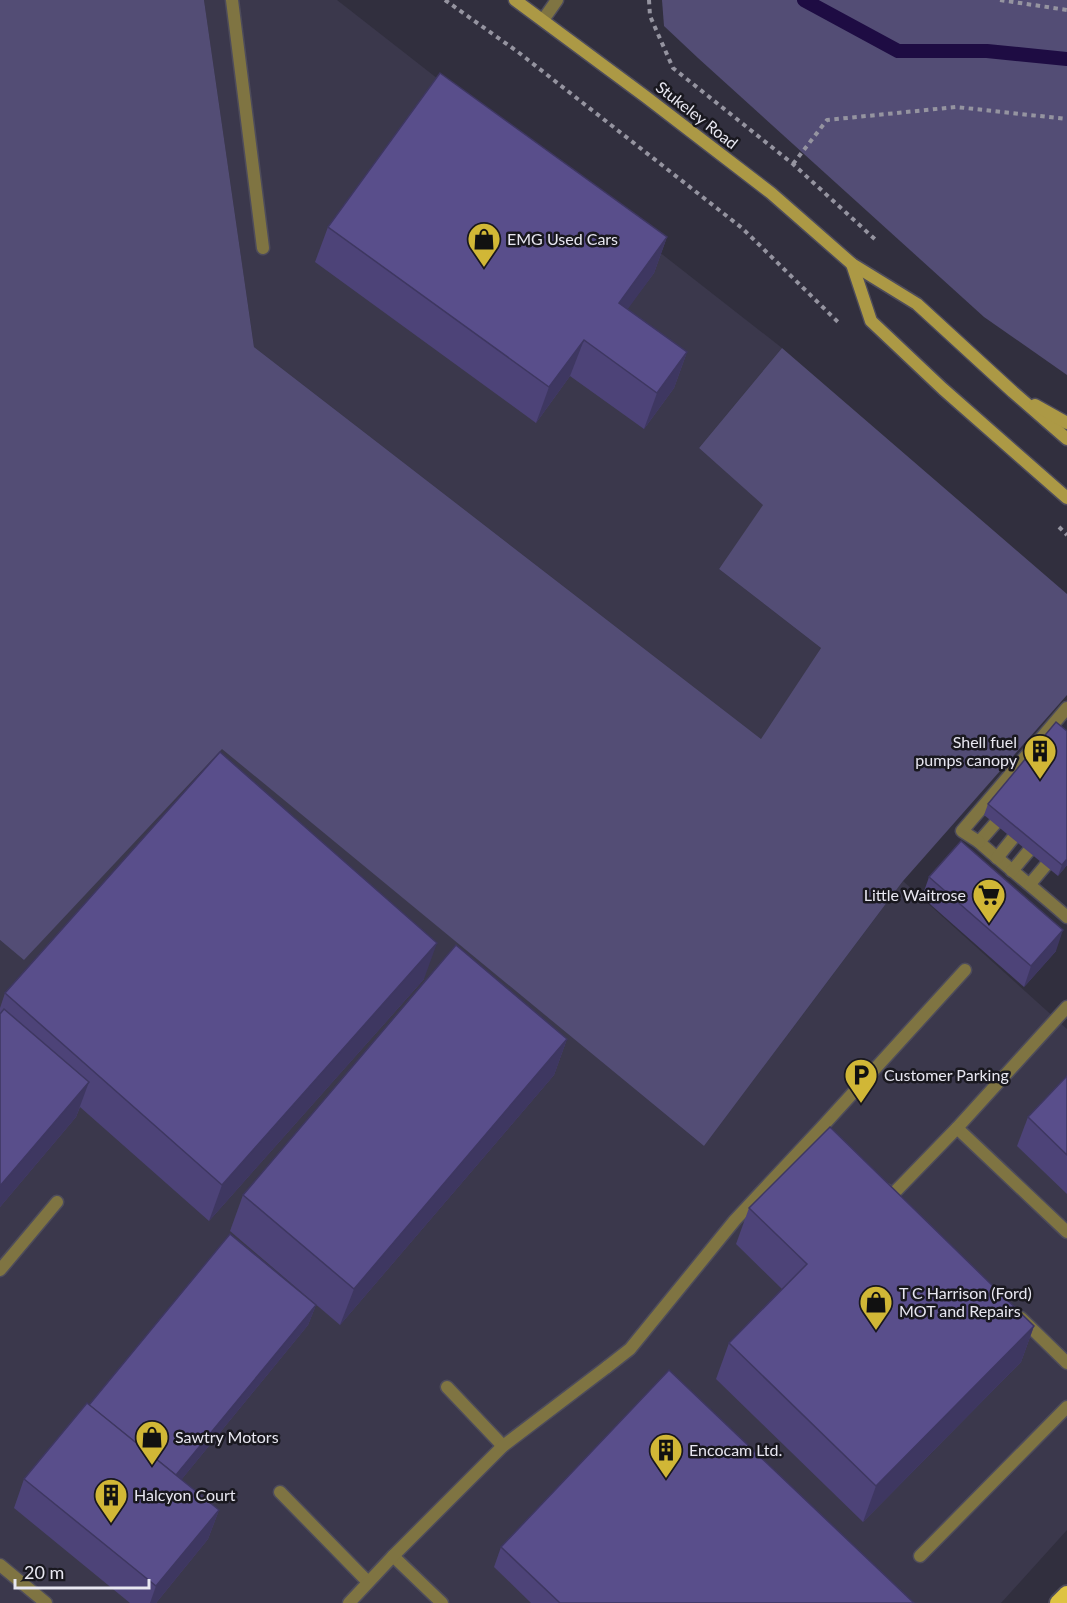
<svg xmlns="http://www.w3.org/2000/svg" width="1067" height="1603" font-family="Lato,sans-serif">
<rect width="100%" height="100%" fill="#312f3e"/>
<!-- built -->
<g fill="#3b384c">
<polygon points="204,0 337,0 782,348 699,448 764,505 719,569 821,648 762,740 254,347"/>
<polygon points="222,748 704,1146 903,881 1067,1029 1067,1530 1001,1603 0,1603 0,940 24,959"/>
</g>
<!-- green -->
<g fill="#534d75">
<polygon points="0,0 204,0 254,347 761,739 821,648 719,569 763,505 699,448 782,348 1067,594 1067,695 903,881 704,1146 222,749 24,960 0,940"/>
<polygon points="662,0 1067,0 1067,375 984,317 698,58 664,26"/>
</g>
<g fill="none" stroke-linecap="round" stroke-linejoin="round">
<!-- stream -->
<polyline stroke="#1e0c43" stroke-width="14" points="804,0 898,51 987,51 1067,59"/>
<defs>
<g id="service">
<polyline points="232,0 263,248"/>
<path d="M1006,811L979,842C1008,868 1038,891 1067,917"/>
<polyline points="979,842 962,831 1067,708"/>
<polyline points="997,858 1022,827"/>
<polyline points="1012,871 1037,841"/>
<polyline points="1030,884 1067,840"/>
<polyline points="957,1128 1067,1007"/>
<polyline points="886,1190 892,1195 957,1128 1067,1232"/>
<polyline points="0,1270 57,1202"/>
<polyline points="1021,1318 1067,1363"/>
<polyline points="607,1367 630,1349 735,1220 821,1128 965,970"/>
<polyline points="280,1492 368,1582"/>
<polyline points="393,1556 442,1603"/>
<polyline points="920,1556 1067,1407"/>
</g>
<g id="minor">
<polyline points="447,1387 503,1446"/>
<polyline points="0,1565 46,1603"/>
<polyline points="349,1603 393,1556 503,1446 607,1367"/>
</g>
<polyline id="tertiary" points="543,20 557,0"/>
<g id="secondary">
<polyline points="515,0 646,97 771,193 852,264 917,304 1013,392 1067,439"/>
<polyline points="852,264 871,321 943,389 1067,498"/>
<polyline points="1035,405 1067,423"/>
</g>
<polyline id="trunk" points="1058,1603 1067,1594"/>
</defs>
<!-- service casing -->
<use href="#service" stroke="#4e4c5b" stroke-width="15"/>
<!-- minor casing -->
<use href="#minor" stroke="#4e4c5b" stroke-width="15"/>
<!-- tertiary casing -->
<use href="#tertiary" stroke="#4e4c5b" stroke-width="15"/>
<!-- secondary casing -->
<use href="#secondary" stroke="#4e4c5b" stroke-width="15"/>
<!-- trunk casing -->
<use href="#trunk" stroke="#4e4c5b" stroke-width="20"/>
<!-- path -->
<g stroke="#9594a0" stroke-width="4" stroke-dasharray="4.5 4.5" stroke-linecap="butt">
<polyline points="445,0 518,52 742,228 838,322"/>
<polyline points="649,0 650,16 673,68 793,164 878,242"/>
<polyline points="1000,0 1067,10"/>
<polyline points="793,164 827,120 956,107 1067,119"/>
<polyline points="1059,527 1067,535"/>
</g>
<!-- service -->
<use href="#service" stroke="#7f7442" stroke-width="12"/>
<!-- minor -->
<use href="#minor" stroke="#7f7442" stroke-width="12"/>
<!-- tertiary -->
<use href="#tertiary" stroke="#7f7442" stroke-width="12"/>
<!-- secondary -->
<use href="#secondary" stroke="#ac9945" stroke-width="12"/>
<!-- trunk -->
<use href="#trunk" stroke="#dec342" stroke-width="16"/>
</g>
<!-- wall -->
<g fill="#4d4378">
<polygon points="328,227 667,237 654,273 627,309 687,352 674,388 644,429 570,376 536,423 315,262"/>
<polygon points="988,804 1067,865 1058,876 984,815"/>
<polygon points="929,877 1056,951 1024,987 922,897"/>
<polygon points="424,979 209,1221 80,1107 76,1117 0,1207 0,1008 5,993"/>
<polygon points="567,1039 554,1075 340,1325 230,1231 243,1195"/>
<polygon points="1067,1076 1067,1194 1017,1146 1028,1117"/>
<polygon points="749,1208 1034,1326 1021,1362 863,1522 716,1379 729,1343 782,1289 736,1244"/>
<polygon points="316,1305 308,1325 181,1480 219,1510 208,1539 156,1603 130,1603 14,1508 24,1479 89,1405"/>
<polygon points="501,1547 914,1603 531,1603 494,1567"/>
</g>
<!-- shaded-wall -->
<g fill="#3e3761">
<polygon points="667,237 654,273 606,339 619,303"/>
<polygon points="584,340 570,376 536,423 549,387"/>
<polygon points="687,352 674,388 644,429 657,393"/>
<polygon points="1067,859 1067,865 1058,876 1062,865"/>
<polygon points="1063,930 1056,951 1024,987 1031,966"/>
<polygon points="437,943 424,979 209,1221 222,1185"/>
<polygon points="567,1039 554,1075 340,1325 354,1289"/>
<polygon points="89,1082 76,1117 0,1207 0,1186"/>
<polygon points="316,1305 308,1325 163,1502 170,1482"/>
<polygon points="1034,1326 1021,1362 863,1522 876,1486"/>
<polygon points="219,1510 208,1539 156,1603 150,1603 156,1586"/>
</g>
<!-- building -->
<g fill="#594e8b" stroke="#3e3761" stroke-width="1.5">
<polygon points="440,73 667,237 619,303 687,352 657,393 584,340 549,387 328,227"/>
<polygon points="1056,722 1067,731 1067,859 1062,865 988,804"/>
<polygon points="220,752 437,943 222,1185 5,993"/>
<polygon points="961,841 1063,930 1031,966 929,877"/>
<polygon points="456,945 567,1039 354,1289 243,1195"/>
<polygon points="4,1009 89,1082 0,1186 0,1014"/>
<polygon points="1067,1076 1067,1155 1028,1117"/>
<polygon points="830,1127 1034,1326 876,1486 729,1343 807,1264 749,1208"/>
<polygon points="230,1234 316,1305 176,1475 89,1405"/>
<polygon points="669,1370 914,1603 560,1603 501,1547"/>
<polygon points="87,1403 219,1510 156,1586 24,1479"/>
</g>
<!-- icons -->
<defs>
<symbol id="shop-pin" viewBox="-11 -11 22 30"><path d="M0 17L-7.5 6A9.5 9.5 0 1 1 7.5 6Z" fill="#d1b736" stroke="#19181f"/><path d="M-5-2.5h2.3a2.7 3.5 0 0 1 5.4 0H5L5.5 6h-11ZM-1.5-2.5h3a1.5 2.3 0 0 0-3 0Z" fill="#111"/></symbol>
<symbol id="building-pin" viewBox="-11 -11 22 30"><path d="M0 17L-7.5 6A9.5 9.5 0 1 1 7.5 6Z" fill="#d1b736" stroke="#19181f"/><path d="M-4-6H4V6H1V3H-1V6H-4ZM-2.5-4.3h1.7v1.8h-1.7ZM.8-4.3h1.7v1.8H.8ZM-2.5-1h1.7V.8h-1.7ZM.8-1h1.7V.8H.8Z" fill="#111"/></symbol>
<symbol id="supermarket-pin" viewBox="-11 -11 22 30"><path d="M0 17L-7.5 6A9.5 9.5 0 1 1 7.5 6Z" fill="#d1b736" stroke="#19181f"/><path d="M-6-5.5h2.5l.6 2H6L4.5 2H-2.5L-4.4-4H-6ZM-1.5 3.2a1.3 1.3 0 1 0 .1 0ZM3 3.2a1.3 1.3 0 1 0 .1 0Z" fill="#111"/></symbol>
<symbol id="parking-pin" viewBox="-11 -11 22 30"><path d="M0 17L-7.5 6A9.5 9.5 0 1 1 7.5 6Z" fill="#d1b736" stroke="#19181f"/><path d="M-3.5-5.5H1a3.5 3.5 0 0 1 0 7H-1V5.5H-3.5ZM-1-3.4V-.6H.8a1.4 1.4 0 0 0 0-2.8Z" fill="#111"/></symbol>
</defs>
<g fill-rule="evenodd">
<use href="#shop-pin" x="465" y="220" width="38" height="52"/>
<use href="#building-pin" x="1021" y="732" width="38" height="52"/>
<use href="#supermarket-pin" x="970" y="876" width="38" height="52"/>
<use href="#parking-pin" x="842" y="1056" width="38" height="52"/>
<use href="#shop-pin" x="857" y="1283" width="38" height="52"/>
<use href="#shop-pin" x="133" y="1418" width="38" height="52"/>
<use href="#building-pin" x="647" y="1431" width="38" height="52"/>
<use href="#building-pin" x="92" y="1476" width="38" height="52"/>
</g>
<g text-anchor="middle" stroke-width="5" stroke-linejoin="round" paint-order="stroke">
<!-- street labels -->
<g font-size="16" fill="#e8e7f1" stroke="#19181f">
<text transform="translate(697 115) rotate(38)" y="6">Stukeley Road</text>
</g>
<!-- poi labels -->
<g font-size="16" fill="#e8e7f1" stroke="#19181f" text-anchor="start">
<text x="507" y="245">EMG Used Cars</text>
<text x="1017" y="748" text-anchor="end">Shell fuel<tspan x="1017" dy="18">pumps canopy</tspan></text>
<text x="966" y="901" text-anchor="end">Little Waitrose</text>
<text x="884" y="1081">Customer Parking</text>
<text x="899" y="1299">T C Harrison (Ford)<tspan x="899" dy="18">MOT and Repairs</tspan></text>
<text x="175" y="1443">Sawtry Motors</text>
<text x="689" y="1456">Encocam Ltd.</text>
<text x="134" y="1501">Halcyon Court</text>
</g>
</g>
<!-- scale -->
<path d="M15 1579v9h134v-9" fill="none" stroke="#e8e7f1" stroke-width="3"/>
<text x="24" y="1579" font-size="18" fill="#e8e7f1" stroke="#19181f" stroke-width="4.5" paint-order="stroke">20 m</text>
</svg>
